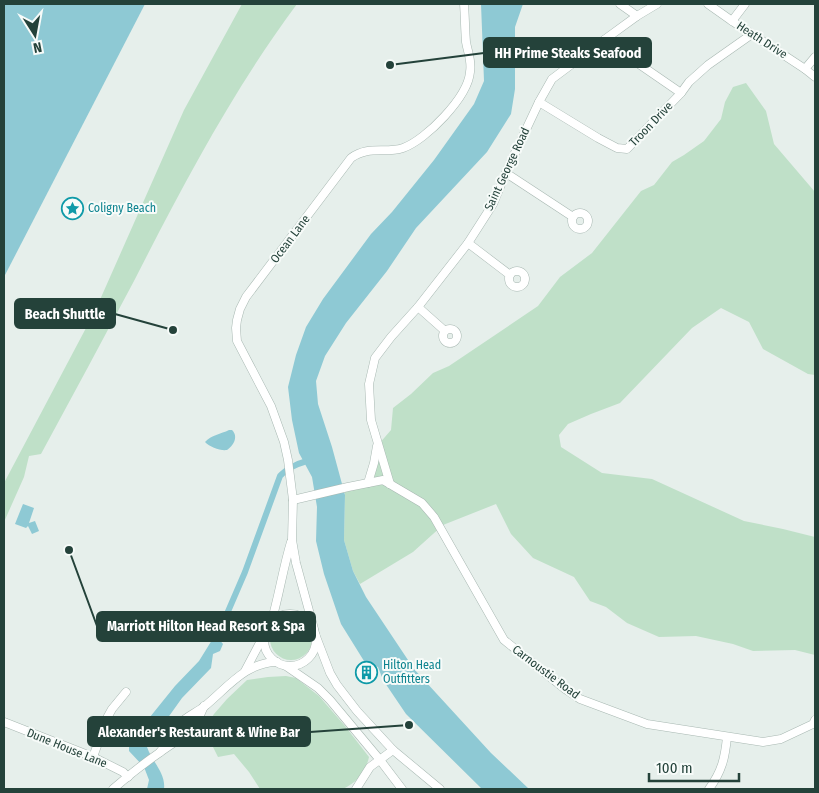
<svg xmlns="http://www.w3.org/2000/svg" width="819" height="793" font-family="'Fira Sans Condensed',sans-serif">
<rect width="100%" height="100%" fill="#e6efeb"/>
<!-- green -->
<g fill="#bfe0c8">
<path d="M242,4H297C233,90 183,185 134,281C103,339 72,397 41,454L29,456L24,477L4,522V483L95,311L184,110Z"/>
<polygon points="746,83 766,111 774,144 815,192 815,375 808,374 763,349 749,322 721,308 692,328 620,403 591,414 568,424 559,435 561,447 602,473 652,479 744,521 783,529 815,537 815,655 795,650 753,651 733,644 696,636 659,637 627,623 606,607 590,601 574,577 533,558 511,534 496,504 443,525 413,552 360,584 353,571 344,540 345,492 362,488 370,465 372,452 391,430 393,408 411,394 433,373 449,366 538,306 560,277 592,253 641,191 654,185 672,162 684,155 704,141 721,119 725,102 733,87"/>
<circle cx="291" cy="639" r="21"/>
<path d="M286,676L296,678L319,696L345,726L369,757C366,772 356,783 343,789H260L249,772L234,754L218,757L204,729L214,714L227,699L247,680L268,677Z"/>
</g>
<!-- water -->
<g fill="#8ec9d4">
<polygon points="4,4 145,4 4,277"/>
<polygon points="481,4 523,4 515,27 515,89 511,114 487,152 416,228 387,271 346,323 325,356 316,381 318,404 332,447 345,495 344,540 353,571 366,597 414,669 491,753 529,789 482,789 406,714 383,680 378,667 364,661 341,624 324,574 316,541 317,507 312,477 299,453 292,420 288,387 296,355 306,327 323,299 371,234 392,212 434,160 474,104 484,81"/>
<path d="M229,430H232C239,437 233,446 227,450C220,451 210,447 205,442C211,435 221,434 229,430Z"/>
<polygon points="23,504 34,508 29,523 35,521 39,531 32,534 28,526 26,528 15,524"/>
<path d="M217,637L223,644L220,651L213,654L211,668L182,698L147,747C152,762 166,773 164,789H147L149,780L144,767L129,751V743L175,686L199,661L212,640Z"/>
</g>
<g fill="none" stroke-linecap="round" stroke-linejoin="round">
<!-- canal -->
<path stroke="#8ec9d4" stroke-width="6" d="M217,637L245,572L280,476C285,470 296,464 304,462"/>
<defs>
<g id="minor">
<polyline points="620,4 637,16"/>
<polyline points="708,4 732,21 805,69 815,77"/>
<polyline points="732,21 745,4"/>
<polyline points="604,40 681,93"/>
<polyline points="805,69 815,57"/>
<polyline points="539,102 598,138 617,148 627,149 681,93 689,82 708,65 752,34"/>
<polyline points="506,173 573,217"/>
<circle cx="580" cy="221" r="8"/>
<polyline points="468,243 510,275"/>
<circle cx="517" cy="279" r="8"/>
<polyline points="418,307 445,331"/>
<circle cx="450" cy="336" r="7"/>
<polyline points="368,483 374,463 377,446"/>
<polyline points="390,484 371,420 369,384 375,358 391,337 418,307 468,243 493,204 507,170 539,102 552,79 604,40 637,16 657,4"/>
<polyline points="293,500 348,487 383,480 422,503 434,517 504,640 565,689 580,699 647,724 763,742 781,739 813,724 815,720"/>
<circle cx="290" cy="640" r="26"/>
<path d="M271,623C279,596 283,568 291,542"/>
<path d="M314,629L296,563L292,540L293,500L288,460L284,442L271,406L237,341L236,328L237,320L240,309L246,297L351,158C369,145 385,154 403,148C426,140 468,97 470,72C472,61 468,53 466,42C465,30 465,17 464,4"/>
<polyline points="315,634 330,673 337,685 357,711 393,750 440,789"/>
<polyline points="286,666 318,688 330,700 380,760 402,789"/>
<polyline points="245,671 263,637"/>
<polyline points="4,722 93,757 123,772 128,777"/>
<path d="M160,752C167,744 170,734 177,726C185,717 196,713 205,706C227,688 246,662 277,662"/>
<polyline points="93,757 107,718 112,709 126,692"/>
<path d="M113,789C128,776 143,764 159,753C181,737 193,734 204,706"/>
<polyline points="356,789 370,767 393,750"/>
<path d="M709,789C722,771 725,758 727,737"/>
</g>
</defs>
<!-- minor casing -->
<use href="#minor" stroke="#a8b8b2" stroke-width="9"/>
<!-- minor -->
<use href="#minor" stroke="#fff" stroke-width="8"/>
</g>
<!-- icons -->
<defs>
<symbol id="sight-ring" viewBox="-11 -11 22 22"><circle r="9.5" fill="#f7fbf9" stroke="#0f9aa8" stroke-width="1.5"/><path d="M0-6L1.8-2.2L6-1.7L2.9 1.2L3.7 5.4L0 3.3L-3.7 5.4L-2.9 1.2L-6-1.7L-1.8-2.2Z" fill="#0f9aa8"/></symbol>
<symbol id="building-ring" viewBox="-11 -11 22 22"><circle r="9.5" fill="#f7fbf9" stroke="#0f9aa8" stroke-width="1.5"/><path d="M-4-6H4V6H1V3H-1V6H-4ZM-2.5-4.3h1.7v1.8h-1.7ZM.8-4.3h1.7v1.8H.8ZM-2.5-1h1.7V.8h-1.7ZM.8-1h1.7V.8H.8Z" fill="#0f9aa8"/></symbol>
</defs>
<g fill-rule="evenodd">
<use href="#sight-ring" x="60" y="196" width="25" height="25"/>
<use href="#building-ring" x="354" y="660" width="25" height="25"/>
</g>
<g text-anchor="middle" stroke-width="4" stroke-linejoin="round" paint-order="stroke">
<!-- street labels -->
<g font-size="12" fill="#24423a" stroke="#f7fbf9">
<text transform="translate(762 40) rotate(33)" y="4">Heath Drive</text>
<text transform="translate(651 124) rotate(-46)" y="4">Troon Drive</text>
<text transform="translate(507 169) rotate(-65)" y="4">Saint George Road</text>
<text transform="translate(290 239) rotate(-53)" y="4">Ocean Lane</text>
<text transform="translate(546 672) rotate(37)" y="4">Carnoustie Road</text>
<text transform="translate(67 748) rotate(22)" y="4">Dune House Lane</text>
</g>
<!-- culture labels -->
<g font-size="12" fill="#0d838f" stroke="#f7fbf9" text-anchor="start">
<text x="88" y="212">Coligny Beach</text>
<text x="383" y="669">Hilton Head<tspan x="383" dy="14">Outfitters</tspan></text>
</g>
</g>
<!-- callouts -->
<path fill="none" stroke="#24423a" stroke-width="2" d="M390 65L484 53M173 330L115 314M69 550L97 626M409 725L310 732"/>
<g fill="#24423a" stroke="#f7fbf9" stroke-width="2">
<circle cx="390" cy="65" r="5"/>
<circle cx="173" cy="330" r="5"/>
<circle cx="69" cy="550" r="5"/>
<circle cx="409" cy="725" r="5"/>
</g>
<g fill="#24423a" stroke="#24423a" stroke-width="2">
<rect x="484" y="38" width="167" height="29" rx="5"/>
<rect x="15" y="299" width="100" height="29" rx="5"/>
<rect x="97" y="612" width="218" height="29" rx="5"/>
<rect x="88" y="717" width="222" height="29" rx="5"/>
</g>
<g font-size="14" text-anchor="middle" font-weight="bold" fill="#fff">
<text x="568" y="58">HH Prime Steaks Seafood</text>
<text x="65" y="319">Beach Shuttle</text>
<text x="206" y="631">Marriott Hilton Head Resort &amp; Spa</text>
<text x="199" y="737">Alexander's Restaurant &amp; Wine Bar</text>
</g>
<!-- border -->
<rect width="819" height="793" fill="none" stroke="#24423a" stroke-width="10"/>
<!-- north arrow -->
<g transform="translate(35 35) rotate(169)" stroke="#f7fbf9" stroke-width="4" paint-order="stroke">
<path d="M0-4L9 19L0 12L-9 19Z" fill="#24423a"/>
<text y="-8" font-size="14" font-weight="bold" text-anchor="middle" fill="#24423a">N</text>
</g>
<!-- scale -->
<path d="M649 773v8h90v-8" fill="none" stroke="#24423a" stroke-width="2.5"/>
<text x="656" y="773" font-size="15" fill="#24423a" stroke="#f7fbf9" stroke-width="4" paint-order="stroke">100 m</text>
</svg>
